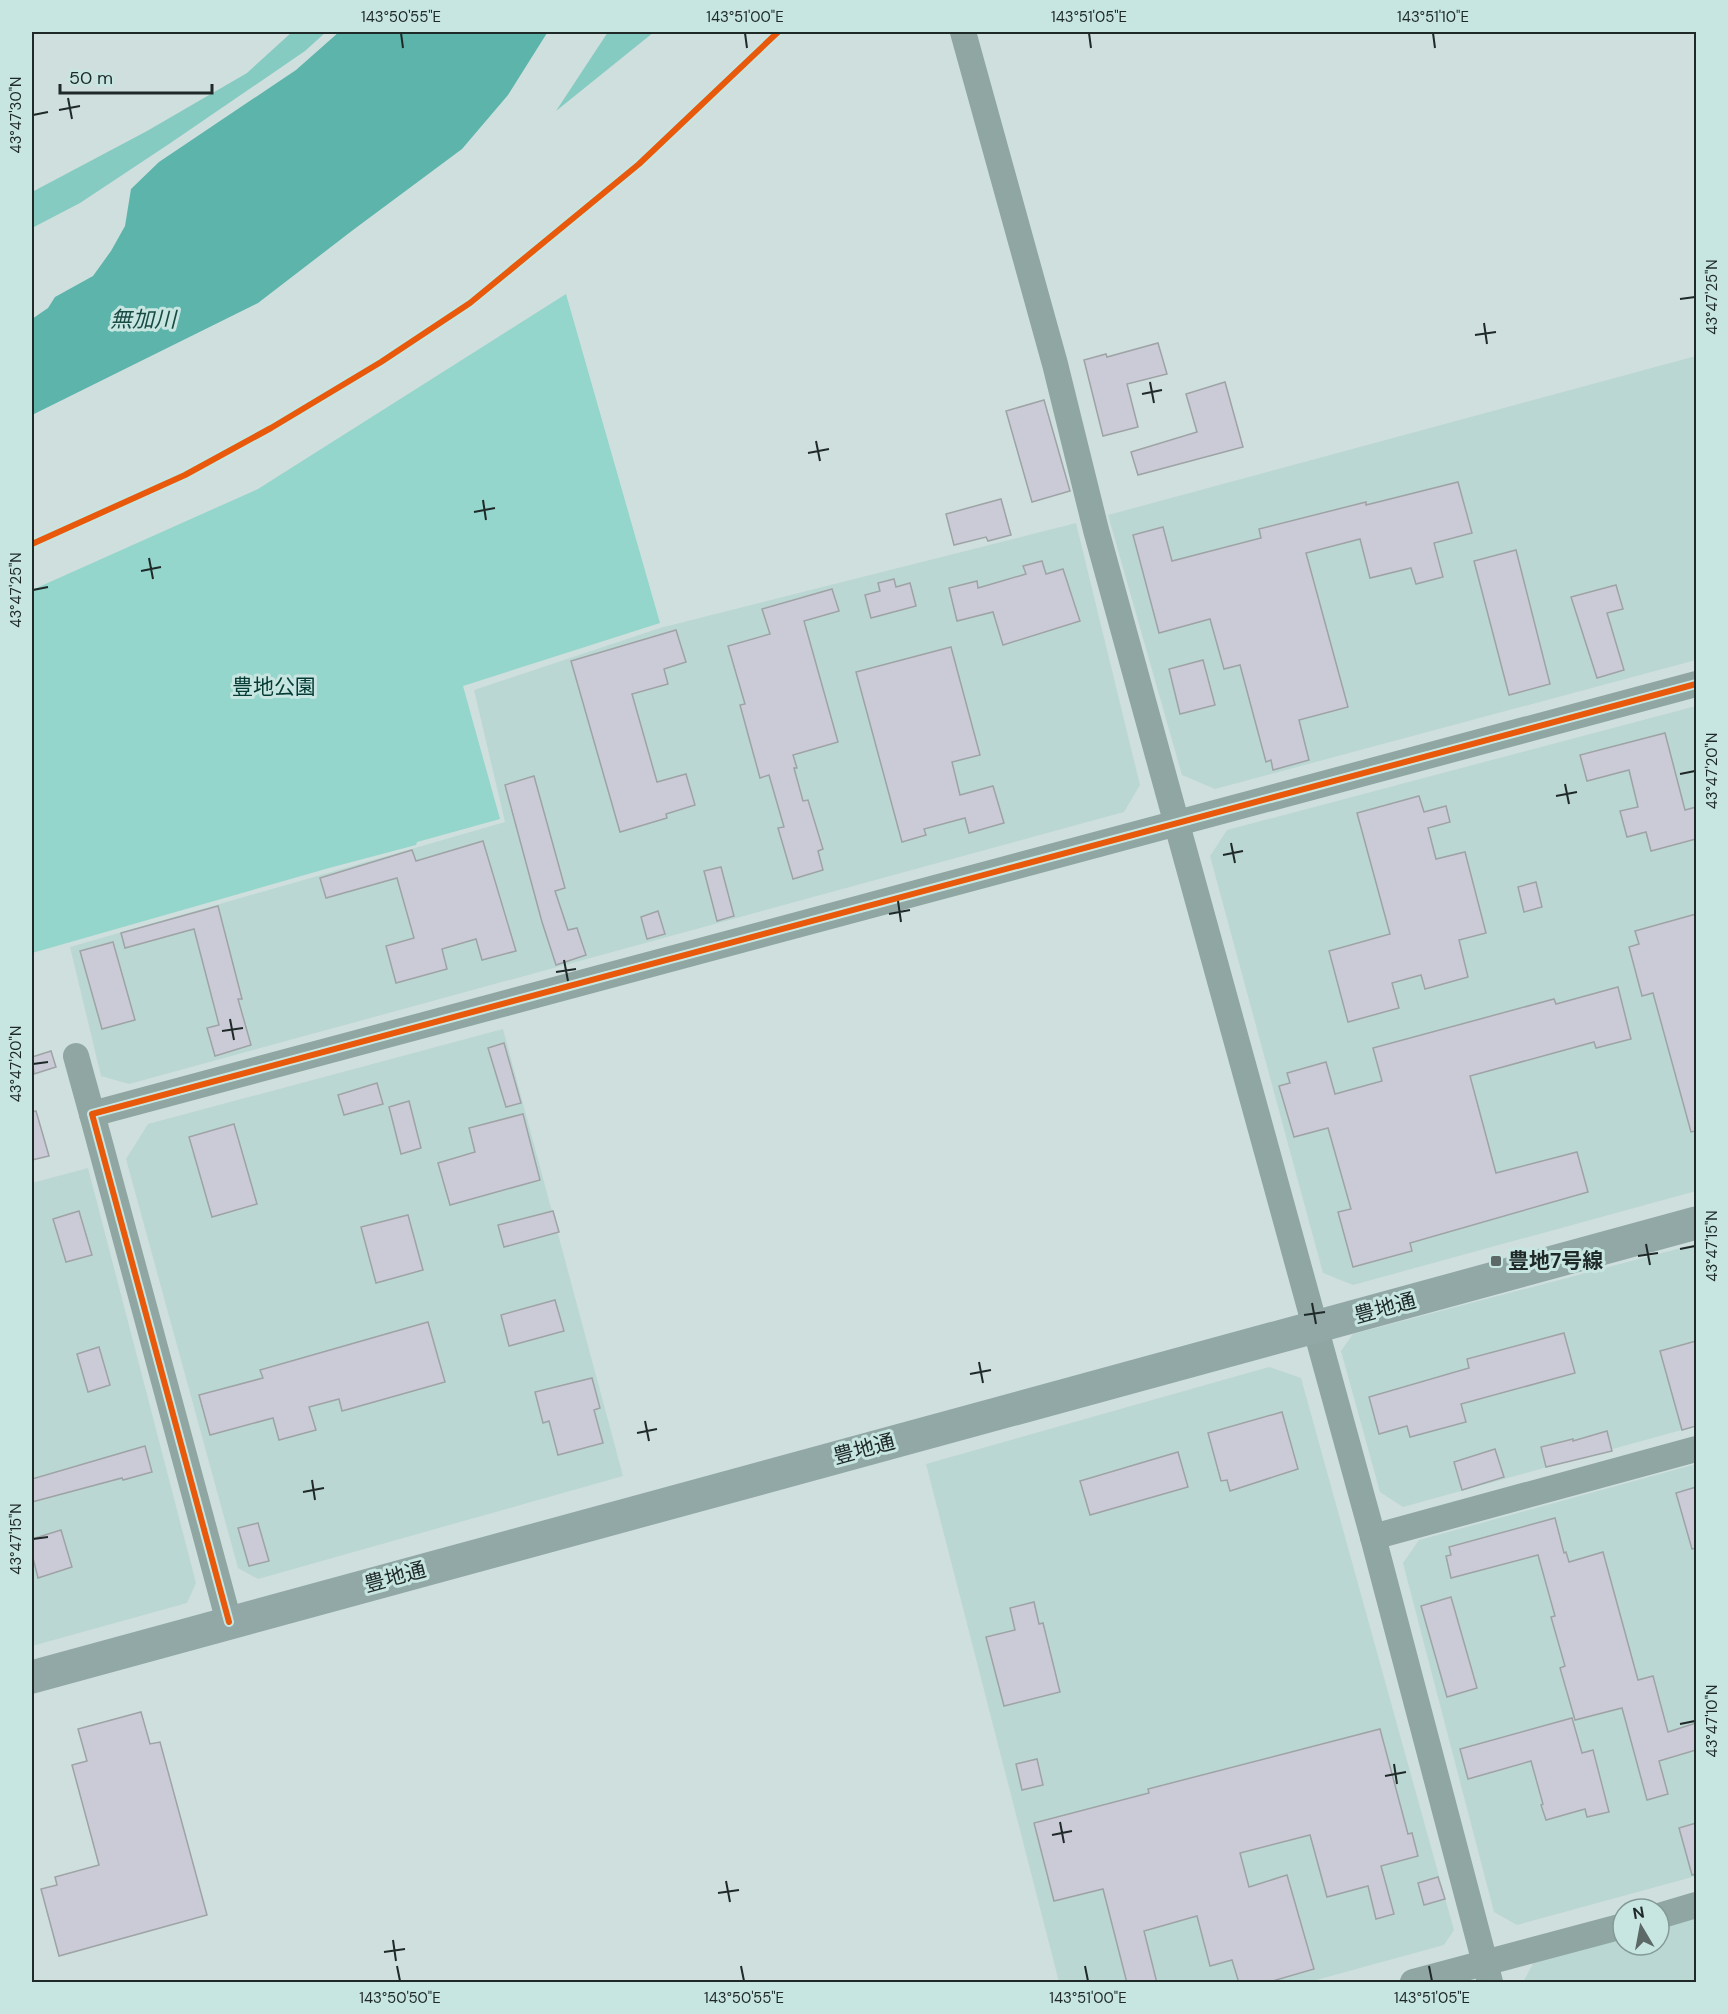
<svg xmlns="http://www.w3.org/2000/svg" width="1728" height="2014" font-family="'DM Sans','Noto Sans JP',sans-serif">
<rect width="100%" height="100%" fill="#cfdfdd"/>
<!-- built -->
<g fill="#bbd7d3">
<polygon points="1696,356 1696,660 1215,789 1182,775 1108,515"/>
<polygon points="1076,523 1140,785 1124,812 129,1084 101,1076 70,947 505,822 474,690 660,628"/>
<polygon points="1696,706 1696,1191 1353,1285 1323,1273 1210,856 1227,830"/>
<polygon points="503,1029 623,1476 258,1579 238,1568 126,1159 148,1124"/>
<polygon points="88,1168 196,1583 187,1603 32,1646 32,1183"/>
<polygon points="1696,1244 1696,1426 1403,1507 1380,1492 1341,1351 1353,1334"/>
<polygon points="1269,1367 1301,1378 1454,1930 1444,1945 1309,1982 1059,1982 926,1464"/>
<polygon points="1696,1464 1696,1876 1517,1925 1494,1912 1403,1563 1419,1540"/>
<polygon points="1696,1917 1696,1982 1523,1982 1534,1962 1623,1938 1623,1945 1659,1945 1659,1928"/>
</g>
<!-- green -->
<polygon fill="#94d5cc" points="566,294 660,623 463,686 500,819 417,842 416,845 329,868 32,953 32,590 258,489"/>
<!-- forest -->
<g fill="#86cbc2">
<polygon points="292,32 326,32 305,51 169,144 80,203 32,228 32,192 147,131 247,73"/>
<polygon points="608,32 654,32 556,111"/>
</g>
<!-- water -->
<polygon fill="#5cb4aa" points="339,32 547,32 547,33 508,95 462,149 353,230 258,303 32,415 32,319 48,308 55,297 93,276 111,251 125,226 131,189 159,162 296,70"/>
<!-- building -->
<g fill="#cbcbd8" stroke="#9ea3a5" stroke-width="1.5">
<polygon points="1158,343 1167,374 1127,384 1138,427 1103,436 1084,360 1106,354 1107,357"/>
<polygon points="1225,382 1243,447 1138,475 1131,452 1197,432 1186,394"/>
<polygon points="1044,400 1070,491 1032,502 1006,411"/>
<polygon points="1458,482 1472,533 1434,543 1443,577 1416,584 1411,568 1370,578 1360,539 1306,553 1348,707 1299,720 1309,760 1273,770 1271,760 1266,762 1240,665 1224,669 1210,619 1159,633 1133,535 1163,527 1172,561 1261,538 1259,529 1366,502 1366,505"/>
<polygon points="1001,499 1011,535 988,541 986,537 954,545 946,514"/>
<polygon points="1516,550 1550,684 1509,695 1474,561"/>
<polygon points="1042,561 1046,574 1063,569 1080,621 1003,645 993,612 957,621 949,588 977,581 978,588 1026,574 1023,566"/>
<polygon points="894,579 896,587 910,583 916,606 871,618 865,595 880,591 878,583"/>
<polygon points="1616,585 1623,609 1607,613 1624,670 1597,678 1571,597"/>
<polygon points="832,589 839,611 804,621 838,742 793,755 797,768 794,768 803,801 808,800 823,849 818,851 823,870 793,879 778,828 784,827 769,775 760,778 740,705 745,704 728,646 770,634 762,609"/>
<polygon points="676,630 686,662 664,669 668,684 632,694 657,782 686,774 695,805 666,814 667,818 620,832 571,661"/>
<polygon points="951,647 980,755 952,762 960,795 993,786 1004,823 969,833 965,818 924,829 926,835 902,842 856,672"/>
<polygon points="1203,660 1215,705 1180,714 1169,669"/>
<polygon points="1665,733 1685,810 1696,807 1696,839 1651,851 1646,832 1627,837 1620,811 1638,807 1629,770 1587,781 1580,755"/>
<polygon points="534,776 565,888 555,891 568,930 577,928 586,955 556,965 542,922 505,785"/>
<polygon points="1419,796 1424,812 1446,806 1450,822 1428,828 1436,859 1465,852 1486,933 1459,940 1468,977 1425,989 1421,975 1392,983 1399,1008 1348,1022 1329,951 1390,934 1357,813"/>
<polygon points="483,841 516,951 482,960 476,939 442,949 447,969 396,983 386,946 414,938 397,878 326,898 320,878 412,850 416,861"/>
<polygon points="721,867 734,916 717,921 704,871"/>
<polygon points="1536,882 1542,907 1524,912 1518,887"/>
<polygon points="218,906 242,999 238,999 251,1045 215,1056 207,1028 219,1025 194,929 125,948 121,933"/>
<polygon points="658,911 665,934 647,939 641,917"/>
<polygon points="1696,914 1696,1131 1691,1132 1653,993 1642,996 1629,947 1639,944 1635,931"/>
<polygon points="113,942 135,1020 102,1029 80,951"/>
<polygon points="1618,987 1631,1039 1596,1048 1594,1042 1470,1076 1496,1173 1577,1152 1588,1192 1410,1243 1412,1251 1353,1267 1338,1212 1351,1209 1328,1128 1294,1137 1279,1086 1290,1083 1287,1073 1326,1062 1335,1094 1382,1081 1373,1048 1554,999 1556,1004"/>
<polygon points="504,1043 521,1103 506,1107 488,1048"/>
<polygon points="51,1051 56,1067 34,1074 32,1057"/>
<polygon points="377,1083 383,1104 344,1115 338,1095"/>
<polygon points="409,1101 421,1148 401,1154 389,1107"/>
<polygon points="36,1111 49,1156 32,1160 32,1112"/>
<polygon points="523,1114 540,1180 450,1205 438,1163 475,1152 469,1128"/>
<polygon points="234,1124 257,1204 212,1217 189,1137"/>
<polygon points="79,1211 92,1255 66,1262 53,1219"/>
<polygon points="553,1211 559,1232 504,1247 498,1225"/>
<polygon points="408,1215 423,1270 376,1283 361,1227"/>
<polygon points="555,1300 564,1331 509,1346 501,1315"/>
<polygon points="428,1322 445,1382 342,1411 339,1399 309,1407 316,1430 279,1440 273,1418 210,1435 199,1395 263,1378 260,1370"/>
<polygon points="1564,1333 1575,1373 1461,1404 1466,1422 1410,1437 1407,1426 1379,1434 1369,1397 1469,1368 1467,1359"/>
<polygon points="1696,1341 1696,1426 1682,1430 1660,1351"/>
<polygon points="99,1347 110,1385 88,1392 77,1354"/>
<polygon points="592,1378 600,1408 594,1410 603,1443 558,1455 549,1421 543,1423 535,1392"/>
<polygon points="1282,1412 1298,1469 1230,1491 1227,1480 1221,1481 1208,1433"/>
<polygon points="1607,1431 1612,1451 1546,1467 1541,1447 1573,1439 1573,1441"/>
<polygon points="145,1446 152,1472 123,1480 122,1478 32,1502 32,1479"/>
<polygon points="1495,1449 1504,1477 1462,1490 1454,1462"/>
<polygon points="1178,1452 1188,1487 1090,1515 1080,1481"/>
<polygon points="1696,1487 1696,1548 1692,1549 1676,1493"/>
<polygon points="1555,1518 1564,1553 1566,1552 1569,1562 1603,1552 1638,1680 1653,1676 1668,1732 1696,1723 1696,1750 1659,1761 1668,1794 1647,1800 1622,1708 1575,1720 1560,1668 1565,1666 1551,1617 1555,1616 1538,1555 1451,1578 1446,1556 1451,1555 1449,1547"/>
<polygon points="258,1523 269,1561 249,1566 238,1528"/>
<polygon points="61,1530 72,1567 38,1578 32,1554 32,1539"/>
<polygon points="1451,1597 1477,1688 1447,1697 1421,1606"/>
<polygon points="1034,1602 1039,1624 1043,1623 1060,1692 1004,1706 986,1637 1015,1630 1010,1608"/>
<polygon points="141,1712 150,1744 160,1742 207,1915 59,1956 41,1889 57,1885 55,1877 99,1865 72,1765 87,1761 78,1729"/>
<polygon points="1572,1718 1582,1753 1593,1750 1609,1812 1587,1817 1585,1809 1546,1820 1541,1805 1543,1804 1531,1761 1468,1779 1460,1749"/>
<polygon points="1380,1729 1408,1834 1412,1833 1418,1856 1381,1866 1394,1914 1376,1919 1368,1886 1327,1897 1310,1835 1240,1853 1249,1887 1287,1875 1314,1969 1266,1983 1239,1983 1232,1960 1210,1966 1197,1916 1144,1931 1157,1983 1127,1983 1103,1889 1054,1901 1034,1823 1149,1793 1148,1789"/>
<polygon points="1037,1759 1043,1785 1022,1790 1016,1764"/>
<polygon points="1696,1823 1696,1874 1692,1875 1679,1828"/>
<polygon points="1438,1877 1445,1899 1424,1905 1418,1883"/>
</g>
<g fill="none" stroke-linecap="round" stroke-linejoin="round">
<!-- minor -->
<g stroke="#8fa6a2" stroke-width="26">
<polyline points="963,32 1055,364 1096,530 1373,1537 1490,1982"/>
<polyline points="76,1056 92,1114"/>
<polyline points="1373,1537 1696,1449"/>
<polyline points="229,1622 92,1114 1696,684"/>
<polyline points="1659,1916 1696,1905"/>
<polyline points="1413,1982 1623,1926"/>
</g>
<!-- major -->
<polyline stroke="#91a8a6" stroke-width="33" points="32,1677 1696,1223"/>
<defs>
<g id="cycleway">
<polyline points="32,544 185,475 271,428 381,362 470,303 639,164 778,32"/>
<polyline points="229,1622 92,1114 1696,684"/>
</g>
</defs>
<!-- cycleway casing -->
<use href="#cycleway" stroke="#c8e6e1" stroke-width="10"/>
<!-- cycleway -->
<use href="#cycleway" stroke="#e8590c" stroke-width="6"/>
</g>
<!-- ticks -->
<path fill="none" stroke="#1e2928" stroke-width="2" d="M401,33L403,48M745,33L747,48M1089,33L1091,48M1433,33L1435,48M68,98L72,119M59,110L80,106M33,115L48,112M1680,299L1695,297M1484,323L1487,344M1475,335L1496,332M1150,382L1154,403M1142,394L1162,390M816,441L820,461M808,453L829,449M483,500L486,520M474,512L495,508M149,558L153,579M141,571L161,567M33,590L48,587M1680,774L1695,771M1565,784L1569,804M1556,796L1577,792M1231,843L1235,863M1223,855L1243,851M898,901L901,922M889,914L910,910M564,960L568,981M556,972L576,969M230,1019L234,1040M222,1031L243,1028M33,1064L48,1062M1646,1244L1650,1265M1680,1249L1695,1246M1638,1256L1658,1253M1312,1303L1316,1324M1304,1315L1325,1312M979,1362L983,1383M970,1374L991,1370M645,1421L649,1441M637,1433L657,1429M312,1480L315,1500M303,1492L324,1488M33,1539L48,1537M1680,1724L1695,1721M1394,1764L1397,1784M1385,1776L1406,1772M1060,1822L1064,1843M1052,1835L1072,1831M726,1881L730,1902M718,1893L739,1890M393,1940L396,1961M384,1952L405,1949M397,1966L400,1981M741,1966L744,1981M1085,1966L1088,1981M1429,1966L1432,1981"/>
<!-- markers -->
<rect fill="#5c6967" stroke="#c8e6e1" stroke-width="2" x="1490" y="1255" width="12" height="12" rx="3"/>
<g text-anchor="middle" stroke-width="6" stroke-linejoin="round" paint-order="stroke">
<!-- park labels -->
<g font-size="21" fill="#053b35" stroke="#c8e6e1">
<text x="274" y="694">豊地公園</text>
</g>
<!-- poi labels -->
<g font-size="21" font-weight="bold" fill="#1e2928" stroke="#c8e6e1" text-anchor="start">
<text x="1508" y="1268">豊地7号線</text>
</g>
<!-- street labels -->
<g font-size="21" fill="#1e2928" stroke="#c8e6e1">
<text transform="translate(1385 1308) rotate(-15)" y="7">豊地通</text>
<text transform="translate(864 1449) rotate(-15)" y="7">豊地通</text>
<text transform="translate(395 1577) rotate(-15)" y="7">豊地通</text>
</g>
<!-- water labels -->
<g font-size="22" font-style="italic" fill="#194a44" stroke="#c8e6e1">
<text x="143" y="327">無加川</text>
</g>
</g>
<!-- border -->
<rect width="1728" height="2014" fill="none" stroke="#c8e6e1" stroke-width="66"/>
<!-- north arrow -->
<g transform="translate(1641 1927) rotate(350)"><circle r="28" fill="#c8e6e1" stroke="#849a97" stroke-width="1.5"/>
<path d="M0-4.5L10 22L0 15L-10 22Z" fill="#5c6967"/>
<text y="-9" font-size="16" font-weight="bold" text-anchor="middle" fill="#1e2928">N</text>
</g>
<!-- scale -->
<path d="M60 84v9h152v-9" fill="none" stroke="#1e2928" stroke-width="3"/>
<text x="69" y="84" font-size="18" fill="#1e2928" stroke="#c8e6e1" stroke-width="4.5" paint-order="stroke">50 m</text>
<rect x="33" y="33" width="1662" height="1948" fill="none" stroke="#1e2928" stroke-width="2"/>
<g font-size="15" text-anchor="middle" fill="#1e2928">
<text x="401" y="22">143°50'55"E</text>
<text x="745" y="22">143°51'00"E</text>
<text x="1089" y="22">143°51'05"E</text>
<text x="1433" y="22">143°51'10"E</text>
<text transform="translate(16 115) rotate(-90)" y="5">43°47'30"N</text>
<text transform="translate(1712 297) rotate(-90)" y="5">43°47'25"N</text>
<text transform="translate(16 590) rotate(-90)" y="5">43°47'25"N</text>
<text transform="translate(1712 771) rotate(-90)" y="5">43°47'20"N</text>
<text transform="translate(16 1064) rotate(-90)" y="5">43°47'20"N</text>
<text transform="translate(1712 1246) rotate(-90)" y="5">43°47'15"N</text>
<text transform="translate(16 1539) rotate(-90)" y="5">43°47'15"N</text>
<text transform="translate(1712 1721) rotate(-90)" y="5">43°47'10"N</text>
<text x="400" y="2003">143°50'50"E</text>
<text x="744" y="2003">143°50'55"E</text>
<text x="1088" y="2003">143°51'00"E</text>
<text x="1432" y="2003">143°51'05"E</text>
</g>
</svg>
